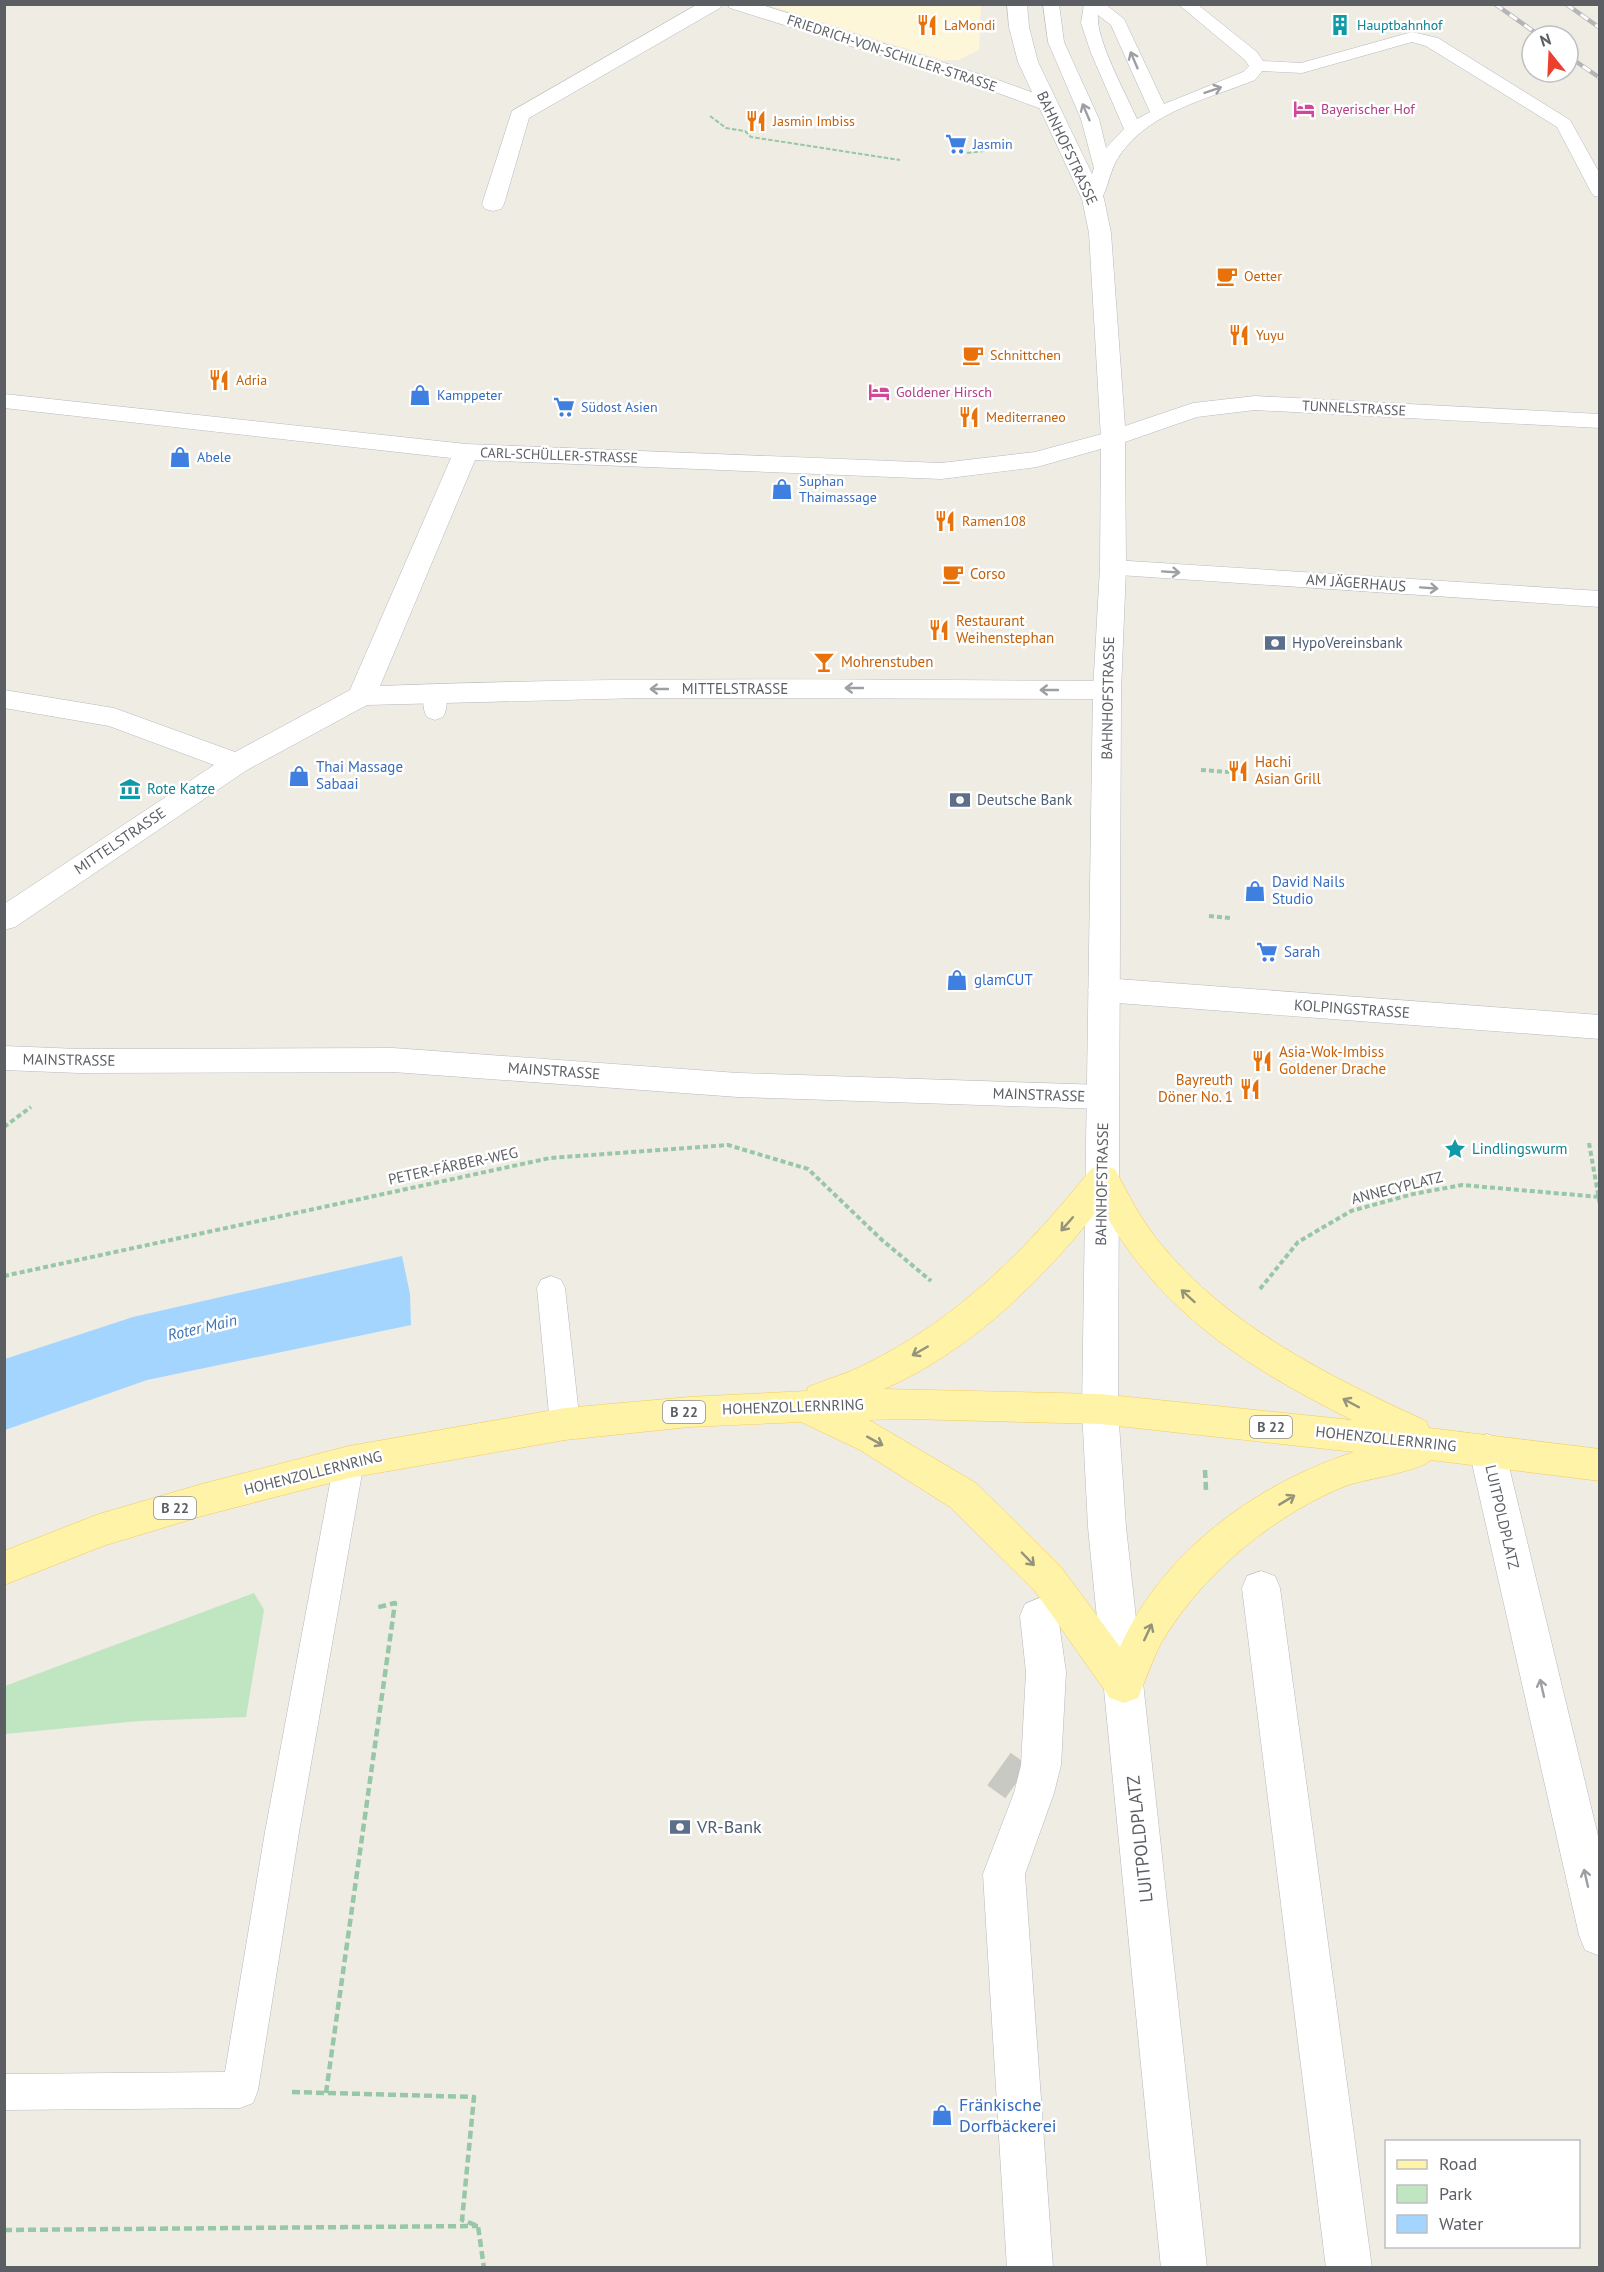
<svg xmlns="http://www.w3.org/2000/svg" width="1604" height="2272" font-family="'PT Sans',sans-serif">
<rect width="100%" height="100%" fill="#eeece3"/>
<!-- commercial -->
<polygon fill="#fef6d9" points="768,5 981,5 979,50 959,60 942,60"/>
<!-- green -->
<polygon fill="#bfe6c0" points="254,1593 264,1610 246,1717 139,1721 5,1734 5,1686"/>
<!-- water -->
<polygon fill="#a3d5ff" points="402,1256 410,1294 411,1325 147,1380 5,1430 5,1359 133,1317"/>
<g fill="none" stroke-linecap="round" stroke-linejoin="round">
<!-- street-tunnel -->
<polyline stroke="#c9c9c3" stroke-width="40" stroke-dasharray="40 20" stroke-linecap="butt" points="999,1769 1017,1782"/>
<defs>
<g id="lane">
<path d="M1043,4H1059L1064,42L1099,119L1106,148L1124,129L1091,53L1081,23L1084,4H1105L1124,19L1164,104L1243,72L1249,66L1245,60L1178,4H1197L1257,52L1263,61L1301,63L1412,32L1438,38L1570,120L1600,174V197L1594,196L1591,192L1557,127L1426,46L1412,42L1302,73L1262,71L1255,80C1210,98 1152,111 1122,152C1109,168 1109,189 1099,203H1087L1084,199L1094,168L1081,119L1048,42ZM1098,15L1111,25L1150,112L1137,119C1127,96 1095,38 1098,15Z"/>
<path d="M435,685L443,687C448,695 448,709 443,717L435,720L427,717C422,709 422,695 427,687Z"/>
<polygon points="551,1276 561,1280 565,1288 580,1424 576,1433 565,1437 554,1433 550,1424 537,1288 541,1280"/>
<polygon points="349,1449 360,1453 364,1462 299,1832 258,2090 253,2103 240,2108 4,2110 4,2074 225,2072 265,1832 334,1462 338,1453"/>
</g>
<g id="street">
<polygon points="698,4 723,4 720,8 529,118 504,204 501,209 493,211 485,209 482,204 512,111"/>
<polygon points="727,4 759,4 998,80 1053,100 1056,104 1053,108 1046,110 1039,108 984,88 730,8"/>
<path d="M4,394L466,444L941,463L1035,452L1113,431L1122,433L1125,438L1122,443L1037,467L941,479L475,460L380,686C622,676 865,680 1107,681L1117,684L1121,690L1117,696L1107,699L641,698L367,705L247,770L15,927L4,930V904L214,765L109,726L4,708V690L114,708L235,752L350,690L451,458L4,408Z"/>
<polygon points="1113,560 1600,591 1600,607 1104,574 1100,568 1104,562"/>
<polygon points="1104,978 1600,1015 1600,1039 1104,1002 1093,998 1088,990 1093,982"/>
<polygon points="4,1046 79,1049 393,1048 738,1073 1103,1085 1115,1088 1119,1097 1115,1106 1103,1109 738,1097 393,1072 79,1073 4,1070"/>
<polygon points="1100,1394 1113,1398 1118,1409 1126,1527 1207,2268 1161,2268 1088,1527 1082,1409 1087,1398"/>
<polygon points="1487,1434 1500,1439 1505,1450 1600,1844 1600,1956 1585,1950 1579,1935 1469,1450 1474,1439"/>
<polygon points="1261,1571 1275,1576 1280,1588 1372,2268 1326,2268 1242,1588 1247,1576"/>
<polygon points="1039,1598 1053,1604 1058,1616 1066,1672 1061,1765 1054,1793 1025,1874 1053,2268 1007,2268 983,1874 1014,1793 1021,1765 1026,1672 1020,1616 1025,1604"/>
</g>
<polygon id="secondary" points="1007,4 1027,4 1029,27 1038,62 1104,199 1111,233 1125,426 1193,403 1255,396 1600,414 1600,428 1255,410 1197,417 1125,442 1126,568 1121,690 1118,1409 1113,1420 1100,1424 1087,1420 1082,1409 1093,690 1100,568 1101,438 1089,233 1082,199 1018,62 1009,27"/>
<path id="primary" d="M1103,1165L1115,1169C1128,1194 1141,1220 1160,1243C1227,1326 1330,1377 1426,1421L1429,1428L1600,1449V1481L1431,1460C1420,1471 1367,1479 1348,1485C1277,1513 1207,1570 1166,1635C1154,1654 1147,1677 1138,1698L1124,1703L1110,1698L1035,1591L950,1507L860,1450L801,1422L689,1427L565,1440L349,1478L202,1516L103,1546L4,1585V1551L99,1514L202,1484L349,1446L565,1408L689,1397L807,1391L808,1387C828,1379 849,1373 868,1363C959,1318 1029,1247 1091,1169ZM1101,1206C1157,1311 1248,1368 1352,1420L1100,1394L884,1389C971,1351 1043,1280 1101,1206ZM909,1419L1100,1424L1354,1452C1256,1484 1163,1551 1120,1647L1061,1567L976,1483L869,1420Z"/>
</defs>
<!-- lane casing -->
<use href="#lane" stroke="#b6b9be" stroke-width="1"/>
<!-- street casing -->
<use href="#street" stroke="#b6b9be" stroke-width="1"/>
<!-- secondary casing -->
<use href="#secondary" stroke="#b7bac0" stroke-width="1"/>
<!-- primary casing -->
<use href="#primary" stroke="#f3cb58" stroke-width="1"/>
<!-- path-far2 -->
<g stroke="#98c7a7" stroke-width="2" stroke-dasharray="4.5 2" stroke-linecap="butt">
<polyline points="710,116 726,128 745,131 751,137 900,160"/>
<polyline points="967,153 985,151"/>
</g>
<!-- path-far1 -->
<g stroke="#98c7a7" stroke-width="4" stroke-dasharray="5 3" stroke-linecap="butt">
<polyline points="1201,770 1229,772"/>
<polyline points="1209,916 1231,918"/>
<polyline points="4,1127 31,1107"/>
<polyline points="1589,1143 1600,1205"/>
<polyline points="4,1276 550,1158 728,1145 808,1169 882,1240 931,1281"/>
<polyline points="1260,1289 1298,1242 1351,1211 1413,1194 1462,1185 1600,1197"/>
</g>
<!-- path -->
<g stroke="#98c7a7" stroke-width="4.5" stroke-dasharray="8 4" stroke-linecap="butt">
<polyline points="1205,1470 1206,1490"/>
<polyline points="292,2092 474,2097 462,2220 478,2226 484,2268"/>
<polyline points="326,2093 395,1603 375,1608"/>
<polyline points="4,2230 478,2226"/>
</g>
<!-- lane -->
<use href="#lane" fill="#fff" fill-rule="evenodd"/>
<!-- street -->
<use href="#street" fill="#fff" fill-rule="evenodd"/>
<!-- secondary -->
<use href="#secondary" fill="#fff" fill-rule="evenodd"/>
<!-- primary -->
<use href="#primary" fill="#fff3a8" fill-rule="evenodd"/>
<defs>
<g id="rail">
<polyline points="1495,4 1540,36"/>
<polyline points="1566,4 1600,28"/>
<polyline points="1568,56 1600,78"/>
</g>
</defs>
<!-- rail casing -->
<use href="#rail" stroke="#b4b5b5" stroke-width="4.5"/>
<!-- rail -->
<use href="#rail" stroke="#fff" stroke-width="3" stroke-dasharray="9" stroke-linecap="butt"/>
</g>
<!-- one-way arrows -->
<defs><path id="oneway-shaft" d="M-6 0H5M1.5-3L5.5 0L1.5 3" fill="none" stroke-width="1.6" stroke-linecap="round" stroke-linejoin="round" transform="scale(1.5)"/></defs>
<g stroke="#9d9fa2">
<use href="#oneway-shaft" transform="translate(1134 60) rotate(-113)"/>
<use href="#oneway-shaft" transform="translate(1213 90) rotate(-19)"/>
<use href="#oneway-shaft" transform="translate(1086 112) rotate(-113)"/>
<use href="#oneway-shaft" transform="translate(1171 572) rotate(4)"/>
<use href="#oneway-shaft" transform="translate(1429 588) rotate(4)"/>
<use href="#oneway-shaft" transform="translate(854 688) rotate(-180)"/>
<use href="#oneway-shaft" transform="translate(659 689) rotate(180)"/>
<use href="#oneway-shaft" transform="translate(1049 690) rotate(-180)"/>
<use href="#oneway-shaft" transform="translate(1542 1688) rotate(-103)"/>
<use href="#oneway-shaft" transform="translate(1586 1878) rotate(-103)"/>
</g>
<g stroke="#94937c">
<use href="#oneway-shaft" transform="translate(1067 1224) rotate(131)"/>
<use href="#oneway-shaft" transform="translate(1188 1296) rotate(-138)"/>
<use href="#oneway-shaft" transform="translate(920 1351) rotate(150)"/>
<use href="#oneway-shaft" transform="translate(1351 1403) rotate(-152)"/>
<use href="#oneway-shaft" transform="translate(875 1441) rotate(29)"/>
<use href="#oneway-shaft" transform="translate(1287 1500) rotate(-31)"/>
<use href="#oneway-shaft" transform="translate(1028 1559) rotate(46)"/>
<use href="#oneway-shaft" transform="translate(1148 1632) rotate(-65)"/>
</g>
<!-- icons -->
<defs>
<symbol id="restaurant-bare" viewBox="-9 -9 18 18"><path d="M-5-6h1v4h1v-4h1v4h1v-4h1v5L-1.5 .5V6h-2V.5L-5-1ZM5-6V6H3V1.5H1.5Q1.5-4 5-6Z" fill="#e8710a" stroke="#fff" stroke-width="2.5" paint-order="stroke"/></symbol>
<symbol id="building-bare" viewBox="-9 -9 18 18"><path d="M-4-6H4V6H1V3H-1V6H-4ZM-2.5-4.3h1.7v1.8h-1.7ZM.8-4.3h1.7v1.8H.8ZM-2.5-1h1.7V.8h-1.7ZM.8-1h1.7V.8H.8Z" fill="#0f9aa8" stroke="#fff" stroke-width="2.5" paint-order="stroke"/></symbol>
<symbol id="hotel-bare" viewBox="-9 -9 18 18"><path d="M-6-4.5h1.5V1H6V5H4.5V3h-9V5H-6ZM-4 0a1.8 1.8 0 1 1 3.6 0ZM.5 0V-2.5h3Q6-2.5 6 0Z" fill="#d1479c" stroke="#fff" stroke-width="2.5" paint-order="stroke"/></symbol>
<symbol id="supermarket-bare" viewBox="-9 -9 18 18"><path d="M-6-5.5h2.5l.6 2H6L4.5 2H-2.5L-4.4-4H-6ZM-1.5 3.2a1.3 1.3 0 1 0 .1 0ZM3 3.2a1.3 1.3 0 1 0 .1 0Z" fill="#3f7fe0" stroke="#fff" stroke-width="2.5" paint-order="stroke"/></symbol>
<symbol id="cafe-bare" viewBox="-9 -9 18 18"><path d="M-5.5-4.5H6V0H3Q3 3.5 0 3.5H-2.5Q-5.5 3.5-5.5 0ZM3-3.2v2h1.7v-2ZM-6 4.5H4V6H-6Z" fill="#e8710a" stroke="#fff" stroke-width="2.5" paint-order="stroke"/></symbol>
<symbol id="shop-bare" viewBox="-9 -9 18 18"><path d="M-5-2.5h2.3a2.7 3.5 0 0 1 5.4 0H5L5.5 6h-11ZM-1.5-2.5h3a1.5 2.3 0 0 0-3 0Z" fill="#3f7fe0" stroke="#fff" stroke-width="2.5" paint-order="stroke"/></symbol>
<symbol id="bank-bare" viewBox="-9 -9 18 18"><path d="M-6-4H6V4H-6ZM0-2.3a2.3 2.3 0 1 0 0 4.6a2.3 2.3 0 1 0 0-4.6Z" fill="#5c6f8a" stroke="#fff" stroke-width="2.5" paint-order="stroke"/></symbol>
<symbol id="bar-bare" viewBox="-9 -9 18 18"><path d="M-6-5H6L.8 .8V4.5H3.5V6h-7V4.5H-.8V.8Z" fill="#e8710a" stroke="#fff" stroke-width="2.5" paint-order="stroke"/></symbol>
<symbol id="museum-bare" viewBox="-9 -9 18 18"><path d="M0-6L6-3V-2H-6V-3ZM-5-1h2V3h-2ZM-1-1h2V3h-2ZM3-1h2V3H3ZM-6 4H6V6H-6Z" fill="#0f9aa8" stroke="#fff" stroke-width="2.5" paint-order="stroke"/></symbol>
<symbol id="sight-bare" viewBox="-9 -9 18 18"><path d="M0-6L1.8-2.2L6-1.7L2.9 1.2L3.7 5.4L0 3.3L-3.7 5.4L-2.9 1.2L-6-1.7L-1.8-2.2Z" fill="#0f9aa8" stroke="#fff" stroke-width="2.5" paint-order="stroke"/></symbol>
</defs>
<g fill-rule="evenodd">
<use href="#restaurant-bare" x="912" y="10" width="30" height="30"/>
<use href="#building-bare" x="1325" y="10" width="30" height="30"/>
<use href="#hotel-bare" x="1289" y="94" width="30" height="30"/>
<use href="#restaurant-bare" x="741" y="106" width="30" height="30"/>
<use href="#supermarket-bare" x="941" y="129" width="30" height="30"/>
<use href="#cafe-bare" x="1212" y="261" width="30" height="30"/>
<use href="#restaurant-bare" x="1224" y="320" width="30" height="30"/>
<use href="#cafe-bare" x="958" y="340" width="30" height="30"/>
<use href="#restaurant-bare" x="204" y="365" width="30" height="30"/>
<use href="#hotel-bare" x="864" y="377" width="30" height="30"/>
<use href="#shop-bare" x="405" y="380" width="30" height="30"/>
<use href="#supermarket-bare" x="549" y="392" width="30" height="30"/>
<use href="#restaurant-bare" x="954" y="402" width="30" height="30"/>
<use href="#shop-bare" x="165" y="442" width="30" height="30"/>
<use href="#shop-bare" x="767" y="474" width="30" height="30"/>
<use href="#restaurant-bare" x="930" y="506" width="30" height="30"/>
<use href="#cafe-bare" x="938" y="559" width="30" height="30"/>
<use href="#restaurant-bare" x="924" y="615" width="30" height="30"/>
<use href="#bank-bare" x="1260" y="628" width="30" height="30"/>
<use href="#bar-bare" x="809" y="647" width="30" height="30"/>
<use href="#restaurant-bare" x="1223" y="756" width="30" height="30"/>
<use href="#shop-bare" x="284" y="761" width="30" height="30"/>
<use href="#museum-bare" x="115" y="774" width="30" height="30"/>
<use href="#bank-bare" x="945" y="785" width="30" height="30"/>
<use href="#shop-bare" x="1240" y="876" width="30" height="30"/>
<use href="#supermarket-bare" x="1252" y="937" width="30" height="30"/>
<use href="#shop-bare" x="942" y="965" width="30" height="30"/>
<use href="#restaurant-bare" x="1247" y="1046" width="30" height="30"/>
<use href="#restaurant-bare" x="1235" y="1074" width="30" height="30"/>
<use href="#sight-bare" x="1440" y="1134" width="30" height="30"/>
<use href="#bank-bare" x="665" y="1812" width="30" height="30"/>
<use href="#shop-bare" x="927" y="2100" width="30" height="30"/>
</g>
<g text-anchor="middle" stroke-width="5" stroke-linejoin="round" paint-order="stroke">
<!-- far-food labels -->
<g font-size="14" fill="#c56008" stroke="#fff" text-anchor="start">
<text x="944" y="30">LaMondi</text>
<text x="773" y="126">Jasmin Imbiss</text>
<text x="1244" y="281">Oetter</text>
<text x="1256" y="340">Yuyu</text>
<text x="990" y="360">Schnittchen</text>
<text x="236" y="385">Adria</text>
<text x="986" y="422">Mediterraneo</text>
<text x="962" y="526">Ramen108</text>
</g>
<!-- far-culture labels -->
<g font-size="14" fill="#0d838f" stroke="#fff" text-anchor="start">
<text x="1357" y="30">Hauptbahnhof</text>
</g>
<!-- far-street labels -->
<g font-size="14" fill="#5b5f64" stroke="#fff">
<text transform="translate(892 53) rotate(18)" y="5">FRIEDRICH-VON-SCHILLER-STRASSE</text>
<text transform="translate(1354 408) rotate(3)" y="5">TUNNELSTRASSE</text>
<text transform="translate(559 455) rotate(2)" y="5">CARL-SCHÜLLER-STRASSE</text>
</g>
<!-- far-hotel labels -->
<g font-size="14" fill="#b23c85" stroke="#fff" text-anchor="start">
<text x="1321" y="114">Bayerischer Hof</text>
<text x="896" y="397">Goldener Hirsch</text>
</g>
<!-- far-shop labels -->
<g font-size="14" fill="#366cbe" stroke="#fff" text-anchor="start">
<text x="973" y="149">Jasmin</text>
<text x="437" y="400">Kamppeter</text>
<text x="581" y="412">Südost Asien</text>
<text x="197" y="462">Abele</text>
<text x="799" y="486">Suphan<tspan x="799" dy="16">Thaimassage</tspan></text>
</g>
<!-- shield labels -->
<g fill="#fff" stroke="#8c8f92" stroke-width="1.5">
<rect x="663" y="1401" width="42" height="22" rx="4.5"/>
<rect x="1250" y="1416" width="42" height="22" rx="4.5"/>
<rect x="154" y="1497" width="42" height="22" rx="4.5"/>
</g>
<g font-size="14" font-weight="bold" fill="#5b5f64">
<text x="684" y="1417">B 22</text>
<text x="1271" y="1432">B 22</text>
<text x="175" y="1513">B 22</text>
</g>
<!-- street labels -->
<g font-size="15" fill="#5b5f64" stroke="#fff">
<text transform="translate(1067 148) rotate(65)" y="5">BAHNHOFSTRASSE</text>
<text transform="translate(1356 583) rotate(4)" y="5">AM JÄGERHAUS</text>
<text x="735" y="694">MITTELSTRASSE</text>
<text transform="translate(1108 698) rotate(-89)" y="5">BAHNHOFSTRASSE</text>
<text transform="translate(120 841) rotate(-34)" y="5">MITTELSTRASSE</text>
<text transform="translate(1352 1009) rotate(4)" y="5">KOLPINGSTRASSE</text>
<text transform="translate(69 1060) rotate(1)" y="5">MAINSTRASSE</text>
<text transform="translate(554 1071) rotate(4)" y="5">MAINSTRASSE</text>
<text transform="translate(1039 1095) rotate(2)" y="5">MAINSTRASSE</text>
<text transform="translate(453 1166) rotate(-12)" y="5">PETER-FÄRBER-WEG</text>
<text transform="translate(1102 1184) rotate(-89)" y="5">BAHNHOFSTRASSE</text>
<text transform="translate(1397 1188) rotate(-14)" y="5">ANNECYPLATZ</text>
<text transform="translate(793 1407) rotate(-2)" y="5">HOHENZOLLERNRING</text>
<text transform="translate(1386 1439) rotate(6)" y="5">HOHENZOLLERNRING</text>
<text transform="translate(313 1473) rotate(-14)" y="5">HOHENZOLLERNRING</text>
<text transform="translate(1502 1517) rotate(77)" y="5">LUITPOLDPLATZ</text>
</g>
<!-- food labels -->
<g font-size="15" fill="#c56008" stroke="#fff" text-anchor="start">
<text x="970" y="579">Corso</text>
<text x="956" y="626">Restaurant<tspan x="956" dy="17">Weihenstephan</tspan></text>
<text x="841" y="667">Mohrenstuben</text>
<text x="1255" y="767">Hachi<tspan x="1255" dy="17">Asian Grill</tspan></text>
<text x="1279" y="1057">Asia-Wok-Imbiss<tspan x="1279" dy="17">Goldener Drache</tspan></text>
<text x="1233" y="1085" text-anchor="end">Bayreuth<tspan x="1233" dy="17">Döner No. 1</tspan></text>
</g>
<!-- service labels -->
<g font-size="15" fill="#4e5e75" stroke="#fff" text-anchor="start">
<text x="1292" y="648">HypoVereinsbank</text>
<text x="977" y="805">Deutsche Bank</text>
</g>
<!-- shop labels -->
<g font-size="15" fill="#366cbe" stroke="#fff" text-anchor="start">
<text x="316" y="772">Thai Massage<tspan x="316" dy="17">Sabaai</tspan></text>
<text x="1272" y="887">David Nails<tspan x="1272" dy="17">Studio</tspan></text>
<text x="1284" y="957">Sarah</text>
<text x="974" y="985">glamCUT</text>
</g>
<!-- culture labels -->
<g font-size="15" fill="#0d838f" stroke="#fff" text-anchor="start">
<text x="147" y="794">Rote Katze</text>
<text x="1472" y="1154">Lindlingswurm</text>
</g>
<!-- water labels -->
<g font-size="16" font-style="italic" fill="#3e74b3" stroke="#fff">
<text transform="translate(202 1327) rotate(-13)" y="6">Roter Main</text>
</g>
<!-- near-service labels -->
<g font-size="18" fill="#4e5e75" stroke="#fff" text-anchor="start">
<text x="697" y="1833">VR-Bank</text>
</g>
<!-- near-street labels -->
<g font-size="18" fill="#5b5f64" stroke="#fff">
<text transform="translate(1140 1839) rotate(-96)" y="6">LUITPOLDPLATZ</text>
</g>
<!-- near-shop labels -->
<g font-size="18" fill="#366cbe" stroke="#fff" text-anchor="start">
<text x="959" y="2111">Fränkische<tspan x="959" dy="21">Dorfbäckerei</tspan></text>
</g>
</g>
<!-- border -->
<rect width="1604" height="2272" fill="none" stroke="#5b5f64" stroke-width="12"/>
<!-- legend -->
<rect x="1385" y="2140" width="195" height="108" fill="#ffffff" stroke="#bdbfc1" stroke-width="1.5"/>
<rect x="1397" y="2160" width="30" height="9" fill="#fff3a8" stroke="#bdbfc1" stroke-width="1.5"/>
<text x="1439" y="2170" font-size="18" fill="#5b5f64">Road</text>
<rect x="1397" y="2185" width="30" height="18" fill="#bfe6c0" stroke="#bdbfc1" stroke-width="1.5"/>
<text x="1439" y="2200" font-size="18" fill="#5b5f64">Park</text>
<rect x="1397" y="2215" width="30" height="18" fill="#a3d5ff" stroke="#bdbfc1" stroke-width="1.5"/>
<text x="1439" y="2230" font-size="18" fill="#5b5f64">Water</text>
<!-- north arrow -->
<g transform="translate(1550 54) rotate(342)"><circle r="28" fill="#ffffff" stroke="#bdbfc1" stroke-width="1.5"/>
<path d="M0-4.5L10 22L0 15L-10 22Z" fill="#ec402c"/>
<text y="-9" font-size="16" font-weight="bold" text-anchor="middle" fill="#5b5f64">N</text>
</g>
</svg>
